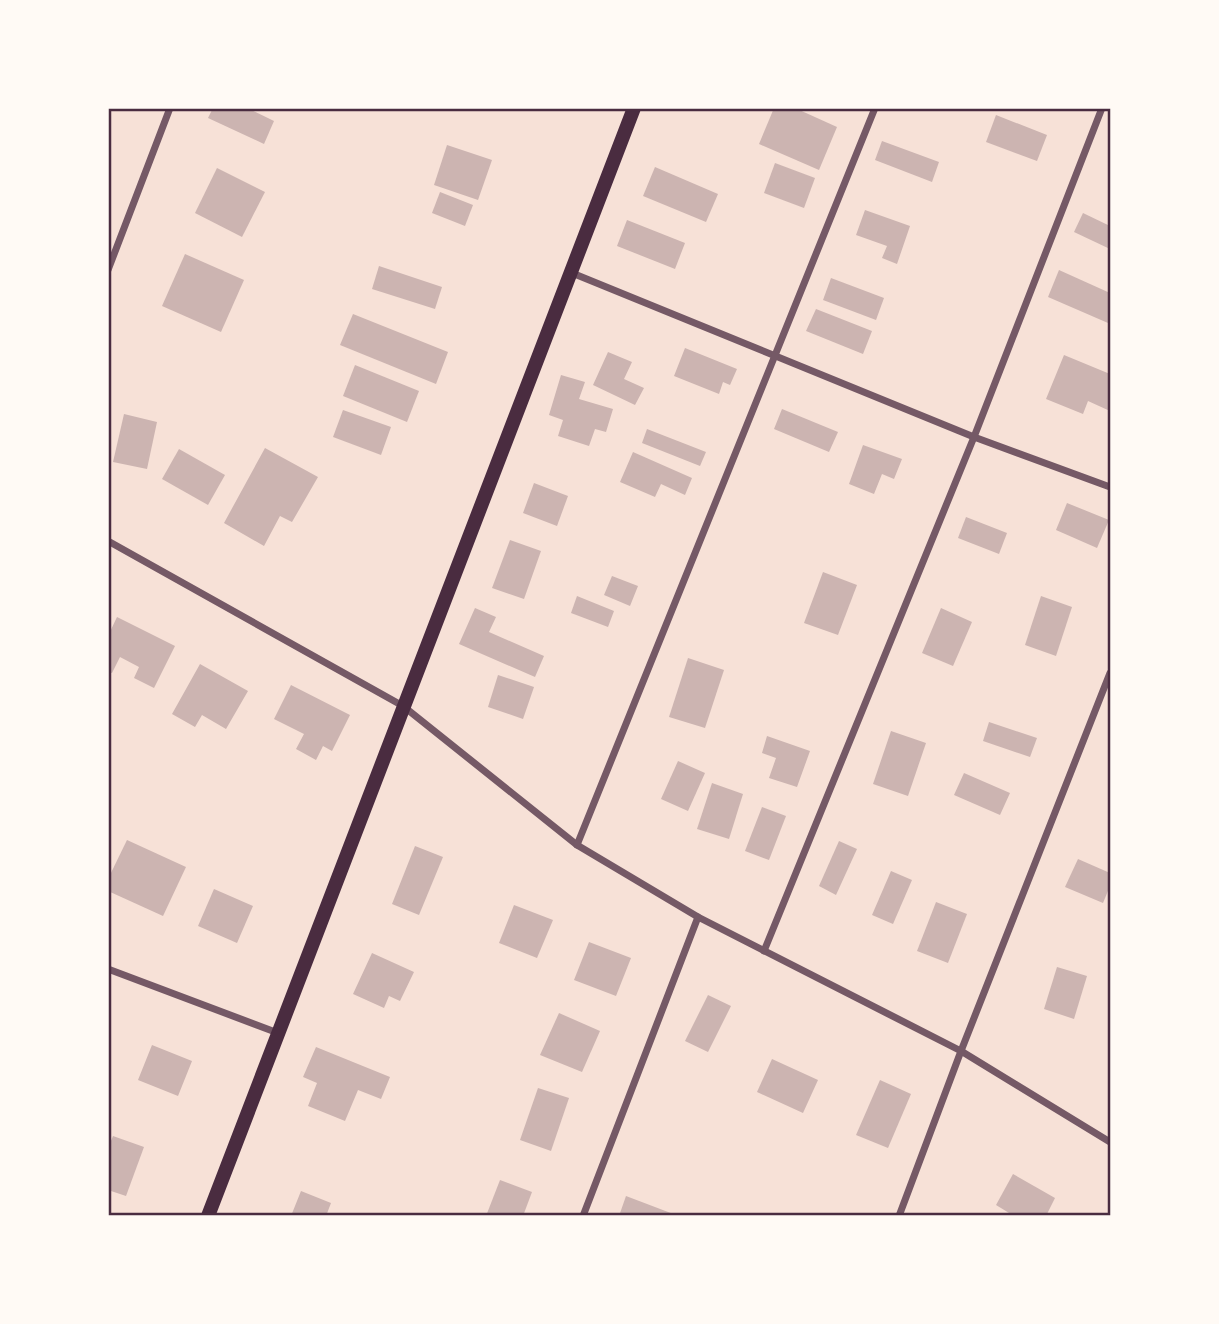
<svg xmlns="http://www.w3.org/2000/svg" width="1219" height="1324" font-family="Roboto,sans-serif">
<rect width="100%" height="100%" fill="#f7e1d7"/>
<!-- building -->
<g fill="#ccb4b1">
<polygon points="213,108 247,108 274,121 264,144 208,118"/>
<polygon points="774,108 795,108 837,127 819,170 759,144"/>
<polygon points="996,115 1047,135 1037,161 986,142"/>
<polygon points="882,141 939,162 932,182 875,160"/>
<polygon points="447,145 492,160 478,200 434,185"/>
<polygon points="775,163 815,178 804,208 764,193"/>
<polygon points="655,167 718,194 706,222 643,196"/>
<polygon points="217,168 265,192 242,237 195,213"/>
<polygon points="440,192 473,205 465,226 432,213"/>
<polygon points="865,210 910,226 897,264 882,258 887,246 856,235"/>
<polygon points="1083,213 1110,226 1110,249 1074,232"/>
<polygon points="627,220 685,243 675,269 617,246"/>
<polygon points="185,254 244,280 221,332 162,306"/>
<polygon points="379,266 442,287 435,309 372,289"/>
<polygon points="1059,270 1110,293 1108,323 1048,297"/>
<polygon points="831,278 884,298 876,320 823,300"/>
<polygon points="816,309 872,331 863,354 806,331"/>
<polygon points="353,314 448,352 436,384 340,345"/>
<polygon points="685,348 737,369 730,385 723,382 719,394 674,376"/>
<polygon points="608,352 632,362 624,379 644,388 635,405 593,385"/>
<polygon points="1064,355 1110,374 1110,411 1088,401 1083,414 1046,399"/>
<polygon points="355,365 419,391 407,422 343,396"/>
<polygon points="561,375 585,382 579,399 613,409 606,432 595,429 589,446 558,436 563,420 549,415"/>
<polygon points="782,409 838,432 829,452 774,429"/>
<polygon points="343,410 391,427 381,455 333,437"/>
<polygon points="124,414 157,422 147,469 113,462"/>
<polygon points="647,429 706,452 700,466 642,443"/>
<polygon points="863,445 902,459 894,479 882,474 874,494 849,484"/>
<polygon points="265,448 318,477 292,522 280,516 264,546 224,523"/>
<polygon points="179,449 225,475 208,505 162,479"/>
<polygon points="633,452 692,478 685,495 661,484 655,497 620,482"/>
<polygon points="534,483 568,496 557,526 523,513"/>
<polygon points="1067,503 1109,520 1097,548 1056,530"/>
<polygon points="966,517 1007,533 999,554 958,538"/>
<polygon points="510,540 541,551 524,599 492,588"/>
<polygon points="823,572 857,585 838,635 804,623"/>
<polygon points="612,576 638,586 630,606 604,595"/>
<polygon points="577,596 614,611 608,627 571,613"/>
<polygon points="1041,596 1072,607 1056,656 1025,645"/>
<polygon points="475,608 496,617 489,632 544,656 535,677 459,644"/>
<polygon points="941,608 972,622 953,666 922,653"/>
<polygon points="117,617 175,646 154,688 134,678 139,667 120,657 112,673 108,672 108,636"/>
<polygon points="688,658 724,670 705,728 669,717"/>
<polygon points="200,664 248,691 226,729 202,715 195,727 172,714"/>
<polygon points="498,675 534,687 523,719 488,707"/>
<polygon points="291,685 350,715 332,751 323,746 316,760 296,749 304,734 274,719"/>
<polygon points="989,722 1037,738 1030,757 983,741"/>
<polygon points="891,731 926,743 908,796 873,784"/>
<polygon points="767,736 810,751 797,787 769,778 776,758 762,753"/>
<polygon points="678,761 705,773 688,811 661,799"/>
<polygon points="964,773 1010,793 1000,815 954,795"/>
<polygon points="712,783 743,794 729,839 697,829"/>
<polygon points="762,807 786,816 769,860 745,851"/>
<polygon points="127,840 186,867 163,916 108,891 108,879"/>
<polygon points="839,841 857,849 836,895 819,886"/>
<polygon points="415,846 443,857 419,915 392,904"/>
<polygon points="1078,859 1110,873 1110,886 1103,903 1065,887"/>
<polygon points="891,871 912,880 893,924 872,915"/>
<polygon points="214,889 253,906 237,943 198,926"/>
<polygon points="936,902 967,914 948,963 917,951"/>
<polygon points="514,905 553,920 537,958 499,943"/>
<polygon points="589,942 631,958 616,996 574,980"/>
<polygon points="372,953 414,972 400,1001 389,996 384,1008 353,994"/>
<polygon points="1057,967 1087,976 1074,1019 1044,1009"/>
<polygon points="708,995 731,1006 708,1052 685,1041"/>
<polygon points="559,1013 600,1031 582,1072 540,1055"/>
<polygon points="152,1045 192,1061 178,1096 138,1080"/>
<polygon points="316,1047 390,1077 381,1099 358,1090 345,1121 308,1106 317,1083 303,1077"/>
<polygon points="772,1059 818,1080 803,1113 757,1092"/>
<polygon points="880,1080 911,1094 888,1148 856,1135"/>
<polygon points="538,1088 569,1098 551,1151 520,1140"/>
<polygon points="113,1136 144,1147 126,1196 108,1190 108,1148"/>
<polygon points="1013,1174 1055,1198 1046,1216 1014,1216 996,1205"/>
<polygon points="500,1180 532,1192 523,1216 486,1216"/>
<polygon points="301,1191 331,1203 326,1216 291,1216"/>
<polygon points="626,1196 676,1215 676,1216 619,1216"/>
</g>
<g fill="none" stroke-linecap="round" stroke-linejoin="round">
<!-- minor -->
<g stroke="#755966" stroke-width="7">
<polyline points="108,270 170,108"/>
<polyline points="572,273 974,437 1110,487"/>
<polyline points="108,541 403,706 577,845 698,917 961,1051 1110,1142"/>
<polyline points="577,845 875,108"/>
<polyline points="764,951 974,437 1102,108"/>
<polyline points="108,969 278,1033"/>
<polyline points="583,1216 698,917"/>
<polyline points="899,1216 961,1051 1110,673"/>
</g>
<!-- secondary -->
<polyline stroke="#4a2c40" stroke-width="14" points="208,1216 634,108"/>
</g>
<!-- border -->
<rect width="1219" height="1324" fill="none" stroke="#fffaf5" stroke-width="220"/>
<rect x="110" y="110" width="999" height="1104" fill="none" stroke="#4a2c40" stroke-width="2.5"/>
</svg>
